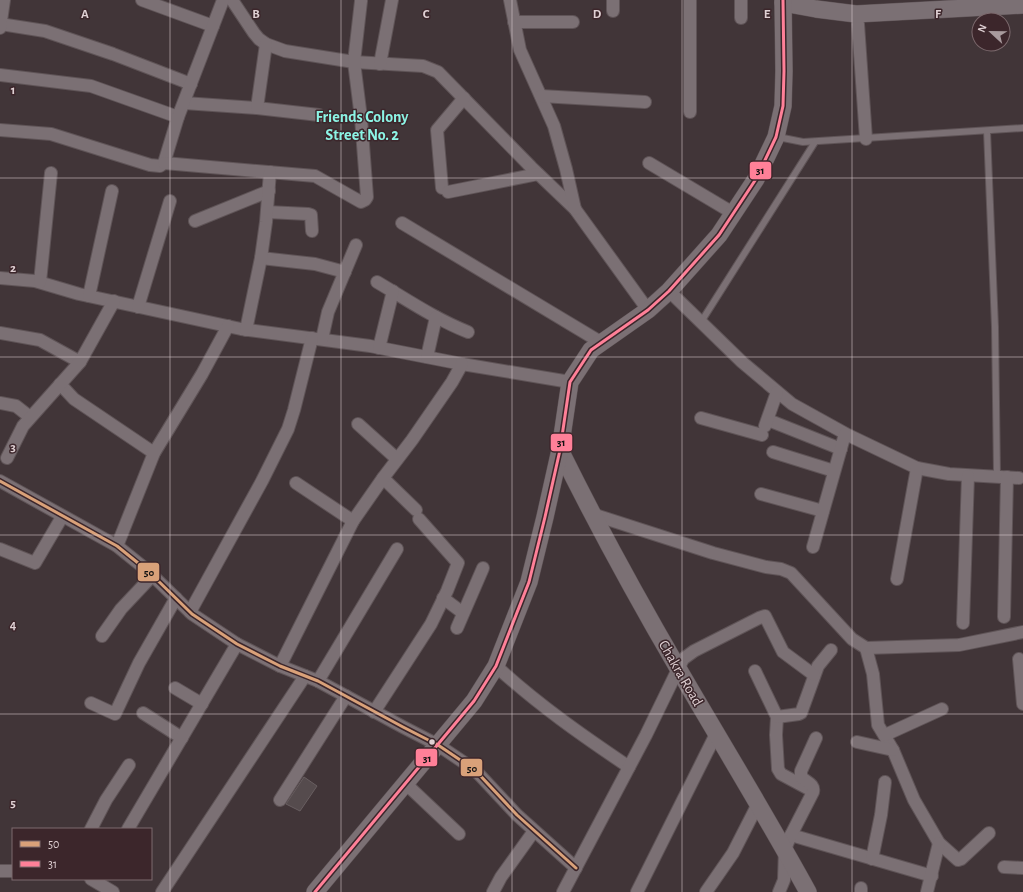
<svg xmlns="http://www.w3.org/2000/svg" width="1023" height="892" font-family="'Alegreya Sans',sans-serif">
<rect width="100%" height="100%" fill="#413538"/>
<!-- building -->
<polygon fill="#554b4d" stroke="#685e60" points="304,777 317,786 300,811 286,804"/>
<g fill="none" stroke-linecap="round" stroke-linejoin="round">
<defs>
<g id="service">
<polyline points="987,131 995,327 997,476"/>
<polyline points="778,137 803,142 1023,128"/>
<polyline points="701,322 815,142"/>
</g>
<g id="minor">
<polyline points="142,0 213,26"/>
<polyline points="232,0 254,33 259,39 266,44 285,51 354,62 423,66 438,72 531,167 575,209 648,310"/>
<polyline points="510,0 520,50 554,126 566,169 575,209"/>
<polyline points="613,0 613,11"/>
<polyline points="741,0 741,18"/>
<polyline points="514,22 573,22"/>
<polyline points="0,24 45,31 113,54 191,84"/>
<polyline points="858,24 866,139"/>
<polyline points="0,28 4,0"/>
<polyline points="380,64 392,0"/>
<polyline points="0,75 91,86 178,117"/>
<polyline points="541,96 645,102"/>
<polyline points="184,103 257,108 319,115"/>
<polyline points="257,108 266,44"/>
<polyline points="690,112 690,0"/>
<polyline points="0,130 51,134 150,165 160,166 164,163 178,117 223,0"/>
<polyline points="164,163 315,176 361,202 365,200 367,197 361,118 354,62 361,1"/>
<polyline points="649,163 733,213"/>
<polyline points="442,188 437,130 464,98"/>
<polyline points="448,192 538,174"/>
<polyline points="267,212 308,214 311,215 312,231"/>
<polyline points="195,221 269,191"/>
<polyline points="402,223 602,343"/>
<polyline points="261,258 315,264 345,272"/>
<polyline points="0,278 35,281 79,294 241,329 370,346 462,364 570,382"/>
<polyline points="40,282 51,173"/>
<path d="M377,282C406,299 435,319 468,332"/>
<polyline points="669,291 742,362 792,404 848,435 917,468 949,474 1019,478"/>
<polyline points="89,296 112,191"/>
<polyline points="138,307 170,201"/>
<polyline points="246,330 261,258 266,222 270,172"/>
<polyline points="0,333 40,340 80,362"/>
<polyline points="322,339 328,312 356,245"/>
<polyline points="379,348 393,291"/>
<polyline points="427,357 436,317"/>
<polyline points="60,384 74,399 154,453"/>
<polyline points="0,403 16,406 30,417"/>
<polyline points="701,418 762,435"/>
<polyline points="768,420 841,449"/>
<polyline points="358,424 397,459"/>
<polyline points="765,426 777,392"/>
<polyline points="773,452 834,471"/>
<polyline points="7,458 23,426 80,362 114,301"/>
<polyline points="383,478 416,510"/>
<polyline points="0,481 117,546 148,571 192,614 237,644 280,666 318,681 403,727 438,745 475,770 517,815 576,868"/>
<polyline points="296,483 353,521"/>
<polyline points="761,494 823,511"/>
<polyline points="592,514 713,553 766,567 781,569 791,573 852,639 866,648 959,645 1023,632"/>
<polyline points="117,546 154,453 202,374 228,326"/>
<polyline points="813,547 845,434"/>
<polyline points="0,549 35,563 62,517"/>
<polyline points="897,579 917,468"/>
<polyline points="443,598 463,613"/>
<polyline points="190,612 262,481 288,429 294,410 312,338"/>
<polyline points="1004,617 1007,477"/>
<polyline points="963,623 968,476"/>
<polyline points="457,628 483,568"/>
<polyline points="102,636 121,609 153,575"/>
<polyline points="866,648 873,674 878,725 893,750 914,800 939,843 958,860 961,859 989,833"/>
<polyline points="1019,659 1023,704"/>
<polyline points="280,666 353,521 383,478 412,440 452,382 462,364"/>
<path d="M496,666C537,704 583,736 629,767"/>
<polyline points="755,671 777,717 776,735 778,769 781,774 809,789"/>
<polyline points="318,681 397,549"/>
<polyline points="175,688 202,704"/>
<polyline points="91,703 115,714 139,663 176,598"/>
<polyline points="374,712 431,624 447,591 458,563 419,519"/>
<polyline points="143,713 182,738"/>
<polyline points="777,717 799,714 801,713 818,666 831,650"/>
<polyline points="885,735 942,709"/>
<polyline points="857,742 893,750"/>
<polyline points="405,783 459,834"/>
<polyline points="280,800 346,696"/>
<polyline points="91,829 106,800 129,765"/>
<polyline points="128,829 237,644"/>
<polyline points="791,835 932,876"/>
<polyline points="872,859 881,815 885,782"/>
<polyline points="1004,867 1023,868"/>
<polyline points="0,871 13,871"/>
<polyline points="91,879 113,892"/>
<polyline points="162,892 305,676"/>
<polyline points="493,892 501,877 534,831"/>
<polyline points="563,892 646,735 683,659 694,651 759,618 765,616 783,652 814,675"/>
<polyline points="637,892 716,734"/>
<polyline points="706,892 733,853 758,804"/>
<path d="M779,892L784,880L785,849L791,835L813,792C815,784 806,782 801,777V771L816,738"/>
<polyline points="861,892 861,888"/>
<polyline points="927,892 939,843"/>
</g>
<g id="secondary">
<polyline points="783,3 816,9 856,14 1023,5"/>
<path d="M560,450C597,525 637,598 679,670C722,744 767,817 808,892"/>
<polyline points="315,892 474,701 496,666 529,582 545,517 560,450 570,382 591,350 648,310 669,291 719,235 756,179 776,137 783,106 784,71 783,0"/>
</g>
</defs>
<!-- service casing -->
<use href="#service" stroke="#5f5457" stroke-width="8"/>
<!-- minor casing -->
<use href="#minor" stroke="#5f5457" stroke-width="14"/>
<!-- secondary casing -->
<use href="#secondary" stroke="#5f5457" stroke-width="18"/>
<!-- service -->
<use href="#service" stroke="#7b7074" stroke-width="6"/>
<!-- minor -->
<use href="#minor" stroke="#7b7074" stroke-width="12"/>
<!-- secondary -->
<use href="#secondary" stroke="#7b7074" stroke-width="17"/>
<defs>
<polyline id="bus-1" points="0,481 117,546 148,571 192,614 237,644 280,666 318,681 403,727 438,745 475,770 517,815 576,868"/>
<polyline id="bus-2" points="315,892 474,701 496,666 529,582 545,517 560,450 570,382 591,350 648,310 669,291 719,235 756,179 776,137 783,106 784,71 783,0"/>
</defs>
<!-- bus-1 casing -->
<use href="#bus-1" stroke="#3c262b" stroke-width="6"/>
<!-- bus-2 casing -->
<use href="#bus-2" stroke="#3c262b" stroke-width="6"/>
<!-- bus-1 -->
<use href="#bus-1" stroke="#d9a179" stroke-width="3"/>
<!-- bus-2 -->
<use href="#bus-2" stroke="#ff8098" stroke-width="3"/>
</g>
<!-- grid -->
<path fill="none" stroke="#dfd0d3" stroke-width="1" stroke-opacity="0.55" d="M170,0V892M341,0V892M512,0V892M682,0V892M852,0V892M0,178H1023M0,357H1023M0,535H1023M0,714H1023"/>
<!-- markers -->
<circle fill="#dfd0d3" stroke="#3c262b" stroke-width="1.5" cx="432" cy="742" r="3.5"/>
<g text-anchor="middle" stroke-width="3" stroke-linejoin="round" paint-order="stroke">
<!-- street labels -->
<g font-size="15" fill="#dfd0d3" stroke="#3c262b">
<text transform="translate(681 673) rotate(60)" y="5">Chakra Road</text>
</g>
<!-- neighbourhood labels -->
<g font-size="16" font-weight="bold" fill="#8cf4e5" stroke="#3c262b">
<text x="362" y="122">Friends Colony<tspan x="362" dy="18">Street No. 2</tspan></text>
</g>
</g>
<g font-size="13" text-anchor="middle" font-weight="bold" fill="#dfd0d3" stroke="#3c262b" stroke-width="3" stroke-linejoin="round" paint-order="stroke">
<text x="85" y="18">A</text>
<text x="256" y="18">B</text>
<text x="426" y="18">C</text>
<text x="597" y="18">D</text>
<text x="767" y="18">E</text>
<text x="938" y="18">F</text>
<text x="13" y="94">1</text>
<text x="13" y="272">2</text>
<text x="13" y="451">3</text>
<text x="13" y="629">4</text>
<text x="13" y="807">5</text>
</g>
<g stroke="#3c262b" stroke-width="1.5">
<rect x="749" y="161" width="23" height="19" rx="4" fill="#ff8098"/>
<rect x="550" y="433" width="23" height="19" rx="4" fill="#ff8098"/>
<rect x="137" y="562" width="23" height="20" rx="4" fill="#d9a179"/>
<rect x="415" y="748" width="23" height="19" rx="4" fill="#ff8098"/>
<rect x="460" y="758" width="23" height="19" rx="4" fill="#d9a179"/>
</g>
<g font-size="11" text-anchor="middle" font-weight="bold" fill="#111">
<text x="760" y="174">31</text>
<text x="561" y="446">31</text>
<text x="149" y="576">50</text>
<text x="427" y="762">31</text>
<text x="472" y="772">50</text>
</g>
<!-- legend -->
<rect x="12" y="828" width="140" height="52" fill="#3c262b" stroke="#7d6a6e"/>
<rect x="20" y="841" width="20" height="6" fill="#d9a179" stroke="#7d6a6e"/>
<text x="48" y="848" font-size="12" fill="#dfd0d3">50</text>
<rect x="20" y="861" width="20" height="6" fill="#ff8098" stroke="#7d6a6e"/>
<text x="48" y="868" font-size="12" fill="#dfd0d3">31</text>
<!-- north arrow -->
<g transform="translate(991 32) rotate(292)"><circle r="19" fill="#3c262b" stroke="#7d6a6e"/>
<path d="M0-3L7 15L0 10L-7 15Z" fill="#a89a9d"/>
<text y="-6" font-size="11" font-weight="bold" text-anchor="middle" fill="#dfd0d3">N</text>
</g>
</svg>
